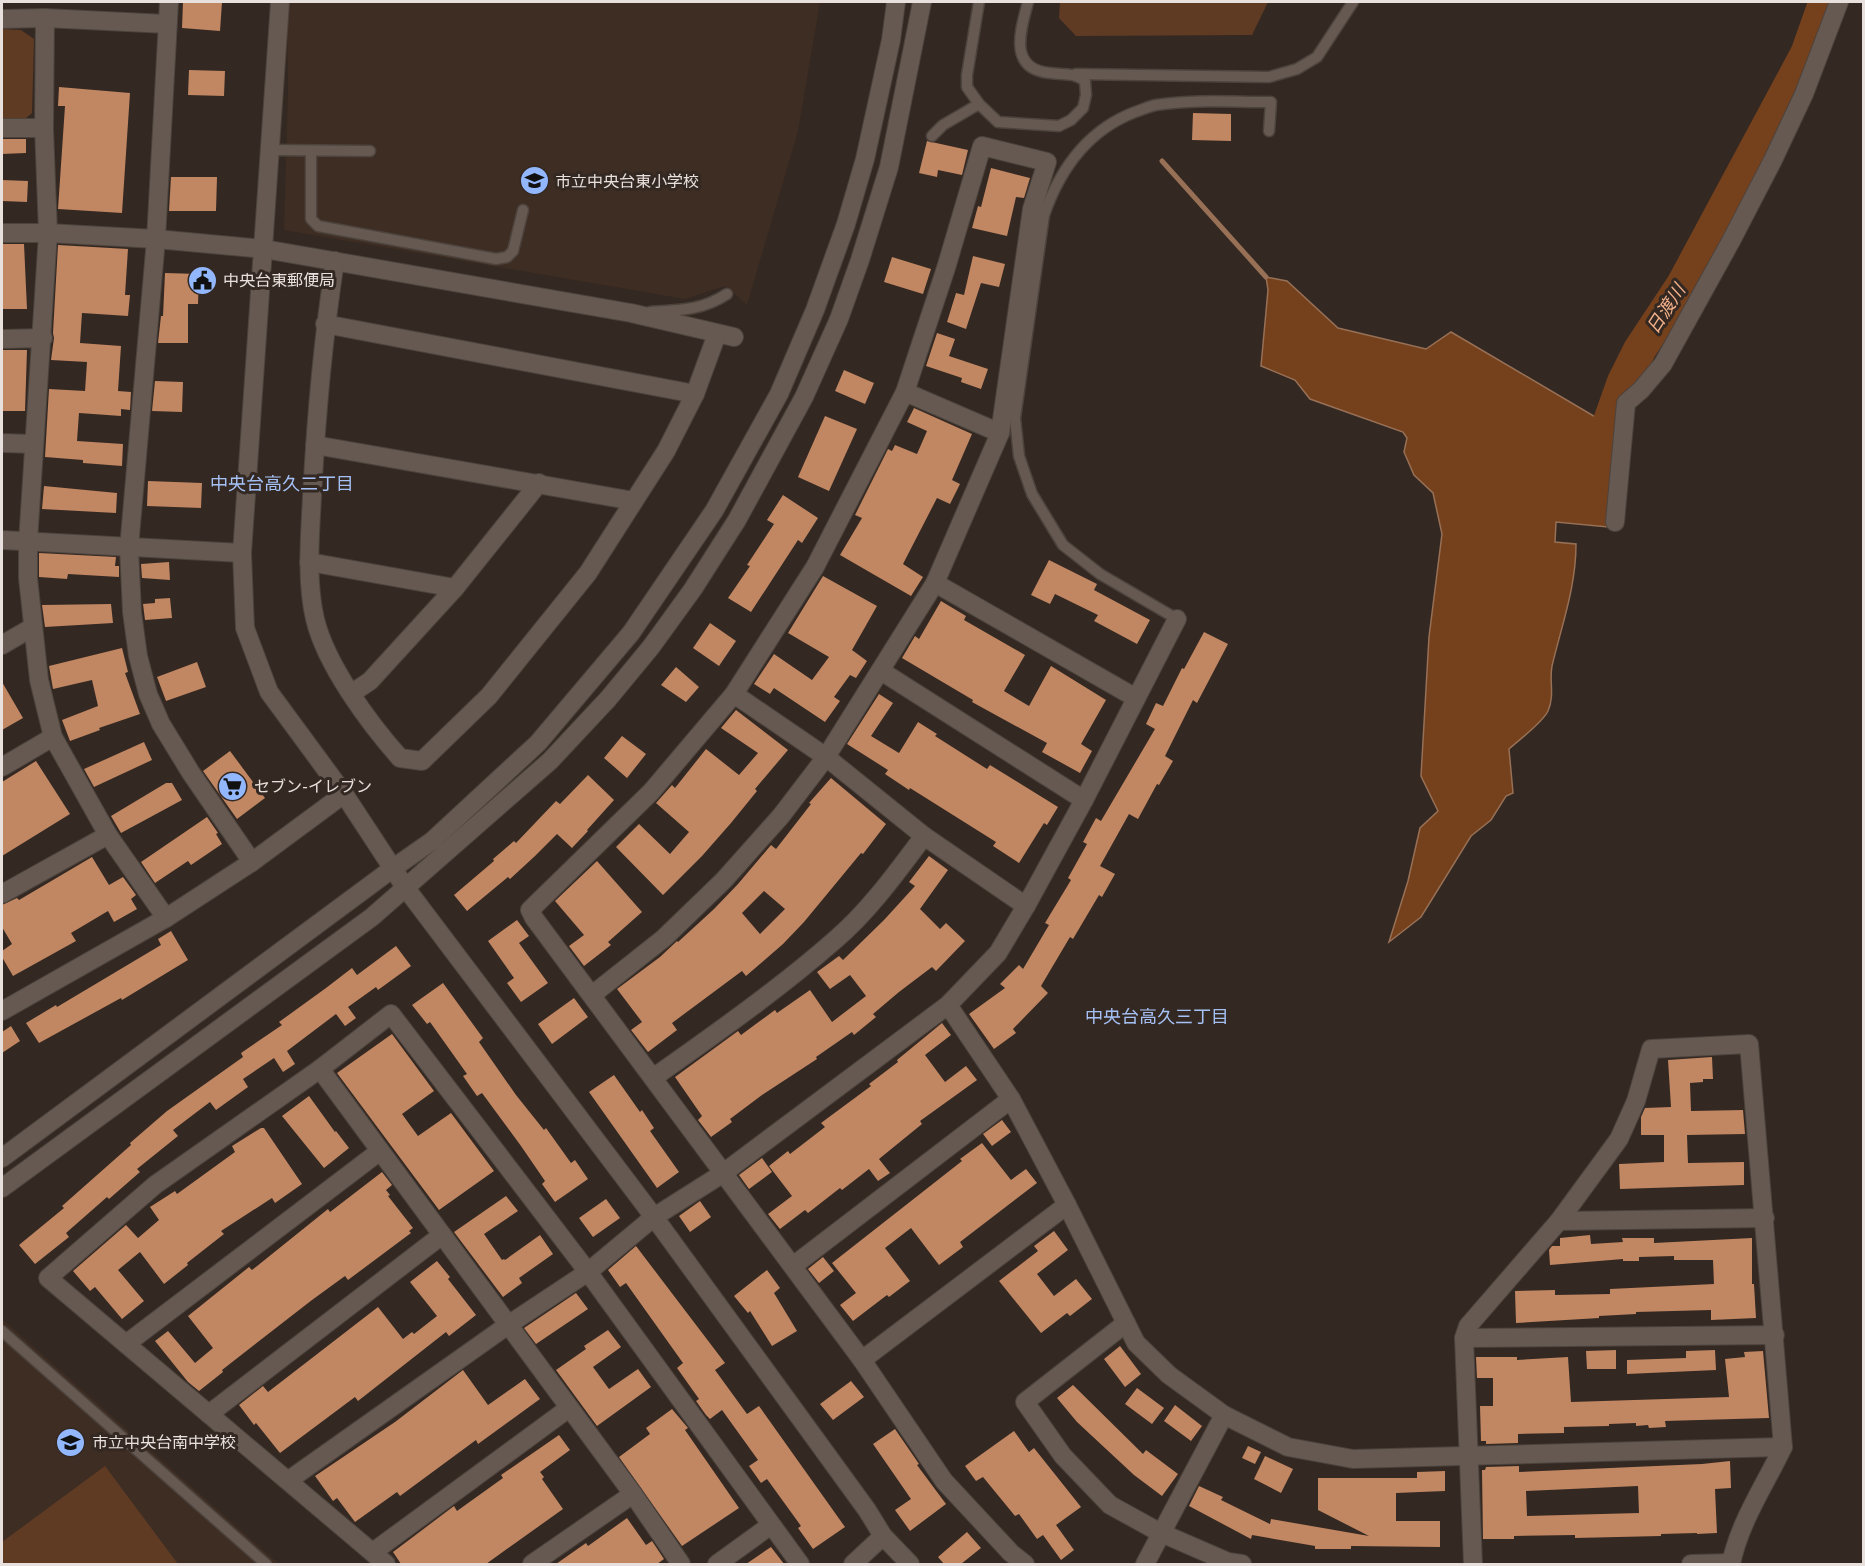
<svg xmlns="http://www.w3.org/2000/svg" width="1865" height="1566" font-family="'Public Sans','Noto Sans JP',sans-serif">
<rect width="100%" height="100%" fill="#332822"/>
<!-- built -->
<g fill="#3e2d23">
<polygon points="287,2 820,2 798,131 747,305 725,286 685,299 284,230 288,93"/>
<polygon points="2,1319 279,1564 2,1564"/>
</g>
<!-- green -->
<g fill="#5f3b24">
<polygon points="1060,2 1268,2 1252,35 1076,36 1059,18"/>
<polygon points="2,29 21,30 34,39 32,113 26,118 2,118"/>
<polygon points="105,1466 178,1564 2,1564 2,1542"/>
</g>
<!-- water -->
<path fill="#75401c" stroke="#977056" stroke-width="1.5" d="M1266,277L1287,281L1338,328L1426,349L1451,332L1614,428L1608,527L1556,522L1555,542L1576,544C1576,587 1562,624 1552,666C1549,681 1555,695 1548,711C1543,722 1519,740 1509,749L1513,793L1506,796L1491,820L1471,836L1421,917L1389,942L1408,881L1420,828L1438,811L1421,776L1429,637L1442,534L1433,493L1414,475L1404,452L1407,438L1403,432L1310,399L1295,380L1261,366L1268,290Z"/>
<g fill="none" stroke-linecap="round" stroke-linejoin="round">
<!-- stream -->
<polyline stroke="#977056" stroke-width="5" points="1162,161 1266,277"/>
<!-- river -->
<polyline stroke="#75401c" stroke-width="33" points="1586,458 1598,454 1623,383 1640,349 1683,284 1807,53 1825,2"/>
</g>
<!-- building -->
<g fill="#c18662" fill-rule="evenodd">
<polygon points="183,2 222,2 220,31 182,28"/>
<polygon points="189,70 225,71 224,96 188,95"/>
<polygon points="59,87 130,93 122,213 58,209 65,106 58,106"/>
<polygon points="1193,113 1231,114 1231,141 1192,140"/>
<polygon points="2,139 26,139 26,153 2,154"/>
<polygon points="927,141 968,150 962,175 938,170 937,177 919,173"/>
<polygon points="991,168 1030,178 1024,198 1016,197 1007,236 972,228 978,206 981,207"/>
<polygon points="171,177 217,177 216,211 169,211"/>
<polygon points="2,180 28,181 27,202 2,201"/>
<polygon points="2,244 24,244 27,309 2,309"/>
<polygon points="58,245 128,249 125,295 130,295 128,316 82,313 80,343 121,346 118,391 131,392 130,410 121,409 121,416 79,413 77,441 123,444 122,466 83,463 83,460 45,457 49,389 85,391 87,362 51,360 54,338 53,333"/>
<polygon points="973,256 1005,264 999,287 981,283 966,329 947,322 956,293 964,295"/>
<polygon points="892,257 931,269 923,294 884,282"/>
<polygon points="165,273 199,274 198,304 188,304 188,343 158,343 161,316 163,316"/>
<polygon points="937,333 955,339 949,356 988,369 981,389 961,382 962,378 926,366"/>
<polygon points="2,350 27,350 25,411 2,411"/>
<polygon points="844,370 874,383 865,404 835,391"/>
<polygon points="155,381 183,382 182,412 152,411"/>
<polygon points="914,408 972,434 952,480 960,484 950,504 937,498 903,564 923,577 911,596 840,555 862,518 855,515 888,449 892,451 895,445 917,454 927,431 907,422"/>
<polygon points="825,416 857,429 829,491 798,477"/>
<polygon points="148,481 202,483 201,508 147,506"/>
<polygon points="44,486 117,493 116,513 42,509"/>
<polygon points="783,495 818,518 802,543 798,540 751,612 728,598 750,566 747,565 774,524 767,520"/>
<polygon points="39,553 116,557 115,566 119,566 119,577 68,574 67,579 39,577"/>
<polygon points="1049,560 1097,584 1094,590 1150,620 1137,644 1094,621 1098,615 1055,594 1050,604 1031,595"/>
<polygon points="169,562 170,580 142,578 141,564"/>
<polygon points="823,576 877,606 852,650 867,661 856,678 850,675 834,697 840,701 825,722 774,688 770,694 754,684 774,654 812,680 829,657 788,633"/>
<polygon points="170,598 172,618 145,620 143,604 155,603 155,599"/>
<polygon points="941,601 966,616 964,620 1025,655 1004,691 1029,706 1051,666 1106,700 1081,744 1092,751 1080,773 1042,752 1047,743 972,702 973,700 902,658 915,636 919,639"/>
<polygon points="111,604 113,623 45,627 42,605"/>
<polygon points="710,623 736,641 719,666 693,648"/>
<polygon points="1204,632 1228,644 1197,703 1193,700 1165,756 1173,761 1159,785 1157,784 1138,819 1129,814 1100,866 1115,874 1102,897 1099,895 1073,939 1070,937 1041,986 1048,993 1013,1029 1016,1033 994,1049 969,1014 1005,988 1000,984 1019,965 1023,969 1049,925 1045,923 1071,880 1068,878 1087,844 1083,842 1096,818 1101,821 1155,729 1146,724 1156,703 1163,706 1182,668 1184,669"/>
<polygon points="122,648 128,672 125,673 140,714 99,728 100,730 70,741 62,720 98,706 92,680 53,689 49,666"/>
<polygon points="197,662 206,687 166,701 157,677"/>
<polygon points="676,667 699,687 686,702 661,685"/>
<polygon points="2,682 23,718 2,730"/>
<polygon points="879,694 893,703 871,736 899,753 918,722 937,734 935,736 987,769 990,765 1058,807 1047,825 1044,823 1019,863 993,846 996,842 910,788 909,790 885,774 888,770 847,744"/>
<polygon points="736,710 788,750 755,789 757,791 731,823 702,856 663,895 616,847 639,824 670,854 689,832 656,803 672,785 675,788 706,749 739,775 758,753 721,728"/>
<polygon points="622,736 646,754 627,778 604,758"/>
<polygon points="144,742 152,760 94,787 84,769"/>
<polygon points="230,751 265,798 237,819 203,771"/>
<polygon points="36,761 70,814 2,856 2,782"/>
<polygon points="588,775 614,800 587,830 588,831 572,848 557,834 535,856 510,879 508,877 467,911 454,895 494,861 493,859 514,841 516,843 556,801 560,804"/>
<path d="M831,778L886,824L863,854L861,853L804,922L783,944L746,976L742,971L672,1023L677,1030L648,1052L631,1030L642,1022L617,989L660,957L677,941L678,942L714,909L738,884L771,845L776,849L811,804L809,803ZM764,891L785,909L760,934L742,913Z"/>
<polygon points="166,783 172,783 182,800 121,833 111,816"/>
<polygon points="207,817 218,833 216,834 222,844 191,865 188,861 155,883 141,862"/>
<polygon points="929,856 948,870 920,909 940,929 946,923 965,941 936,971 932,967 899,992 873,1014 876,1017 854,1035 852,1032 816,1057 817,1059 762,1095 730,1119 732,1122 711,1137 698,1120 702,1116 675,1077 738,1031 741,1035 775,1010 777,1013 810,990 832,1022 866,996 850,975 830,989 817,972 839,956 843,960 884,920 915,886 909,882"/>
<polygon points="92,857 109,885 123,877 136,895 131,899 137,909 114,922 108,911 71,933 76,941 13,976 2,957 2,951 12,944 2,927 2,905 17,898 19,900"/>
<polygon points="597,861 642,912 608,942 611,945 584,966 569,946 584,935 555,901"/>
<polygon points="517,920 529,936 519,943 548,983 521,1002 507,983 514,978 488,941"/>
<polygon points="171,931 188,960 122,1000 121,998 39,1043 26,1023 56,1005 57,1007 161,945 158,939"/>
<polygon points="396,946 411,966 378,990 376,987 348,1007 356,1018 345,1026 336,1014 287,1051 295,1064 283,1072 274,1058 243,1079 248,1087 216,1110 210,1102 173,1130 178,1136 137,1169 140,1172 109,1199 107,1197 66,1233 69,1237 35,1264 19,1245 64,1208 62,1206 131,1145 130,1143 167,1111 243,1057 241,1053 282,1025 279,1022 326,988 352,968 357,975"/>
<polygon points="443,983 483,1038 479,1042 516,1095 544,1130 546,1128 571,1163 575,1160 588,1179 555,1202 542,1184 545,1181 521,1146 482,1093 477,1096 463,1076 467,1074 430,1022 427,1024 412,1005"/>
<polygon points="574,998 588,1017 552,1044 538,1024"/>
<polygon points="942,1023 951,1035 925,1055 945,1082 966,1066 977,1080 920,1121 922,1124 879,1159 890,1173 878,1181 869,1169 842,1190 840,1188 808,1213 805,1210 780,1229 768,1214 792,1196 769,1166 788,1151 790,1154 825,1127 821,1123 871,1086 869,1084 898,1062 897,1060"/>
<polygon points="11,1026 20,1041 2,1053 2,1032"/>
<polygon points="392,1034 434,1091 402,1114 418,1136 451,1113 494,1171 439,1210 337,1073"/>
<polygon points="1712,1057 1713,1079 1703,1079 1703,1082 1690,1083 1691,1111 1743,1110 1745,1134 1687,1135 1688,1163 1744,1162 1744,1185 1620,1189 1619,1164 1664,1162 1664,1135 1641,1135 1641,1117 1645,1108 1671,1107 1668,1060"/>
<polygon points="614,1075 640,1112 642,1110 654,1128 650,1131 679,1172 657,1188 589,1092"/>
<polygon points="309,1096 335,1132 336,1131 349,1148 324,1168 282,1116"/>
<polygon points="1002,1120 1011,1132 992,1146 983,1134"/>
<polygon points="261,1128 264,1128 302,1184 275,1203 272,1198 221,1231 224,1234 187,1263 188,1265 164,1284 140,1252 118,1270 144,1301 122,1319 95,1287 90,1291 73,1271 126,1225 138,1238 159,1220 150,1207 175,1191 177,1194 235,1152 232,1146"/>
<polygon points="982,1143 1011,1180 1026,1169 1037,1183 960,1242 963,1247 939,1265 911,1228 885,1248 910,1281 889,1297 887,1295 853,1321 840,1305 856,1293 832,1263 962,1161 960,1159"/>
<polygon points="762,1158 772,1172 749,1189 739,1175"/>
<polygon points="382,1172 392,1185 386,1190 390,1195 388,1196 413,1228 409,1231 411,1233 348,1280 345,1276 312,1300 222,1370 223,1372 199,1391 188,1382 155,1341 168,1331 195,1363 213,1348 188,1316 249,1267 252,1270 328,1209 330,1212"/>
<polygon points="506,1196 518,1211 484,1234 502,1260 504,1259 505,1260 540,1235 553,1254 519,1278 522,1283 503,1297 454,1232"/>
<polygon points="606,1199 620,1218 593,1237 579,1218"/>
<polygon points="700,1201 711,1217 690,1232 679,1216"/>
<polygon points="1054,1231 1068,1250 1037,1274 1054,1296 1076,1279 1092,1299 1070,1316 1067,1313 1041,1333 999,1281 1038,1251 1034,1246"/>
<polygon points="1590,1235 1591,1244 1623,1242 1622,1238 1654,1238 1654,1243 1752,1238 1752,1284 1754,1284 1756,1318 1711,1320 1711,1310 1636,1312 1636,1314 1599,1316 1599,1318 1516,1323 1515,1291 1555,1290 1555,1295 1610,1294 1610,1289 1714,1284 1713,1260 1674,1260 1674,1256 1639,1257 1639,1261 1623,1261 1623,1259 1550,1265 1549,1250 1552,1246 1560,1246 1560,1238"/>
<polygon points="636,1246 725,1363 715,1370 747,1414 759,1406 845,1527 813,1549 798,1528 801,1526 767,1479 761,1483 749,1466 758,1460 722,1410 710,1419 706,1415 696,1401 699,1399 677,1368 683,1363 626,1283 620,1287 608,1270"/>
<polygon points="823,1257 834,1271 819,1283 808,1269"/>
<polygon points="437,1261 450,1277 448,1279 476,1315 449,1336 446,1332 358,1401 355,1397 280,1453 256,1423 254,1425 239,1405 263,1386 268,1392 378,1307 403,1339 412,1332 414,1334 437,1316 410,1282"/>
<polygon points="767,1270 780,1288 774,1293 797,1331 772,1346 750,1311 748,1313 734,1296"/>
<polygon points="576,1293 588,1309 536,1344 524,1328"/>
<polygon points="608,1330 621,1347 593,1367 609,1389 638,1369 651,1387 597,1426 556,1370 586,1349 584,1346"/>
<polygon points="1120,1346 1141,1374 1125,1387 1104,1359"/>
<polygon points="1616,1350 1616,1369 1587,1369 1586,1351"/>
<polygon points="1715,1350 1716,1370 1627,1374 1627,1360 1686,1358 1686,1351"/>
<polygon points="1763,1351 1769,1418 1665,1421 1666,1427 1649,1428 1648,1425 1636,1426 1636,1423 1609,1424 1609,1426 1564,1427 1564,1433 1518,1434 1518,1443 1486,1444 1486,1441 1481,1441 1480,1406 1493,1406 1493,1378 1477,1378 1476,1357 1517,1357 1517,1360 1568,1357 1571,1402 1729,1397 1725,1359 1745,1357 1744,1352"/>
<polygon points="463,1370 488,1405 525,1379 540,1399 478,1444 476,1440 400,1496 397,1492 355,1522 337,1498 333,1501 315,1476 395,1422"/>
<polygon points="851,1381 864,1397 833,1420 820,1404"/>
<polygon points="1073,1385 1143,1454 1146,1450 1178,1474 1162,1496 1134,1475 1077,1422 1057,1398"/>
<polygon points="1137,1388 1164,1408 1152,1424 1125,1404"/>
<polygon points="1175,1405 1202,1426 1191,1441 1164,1421"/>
<polygon points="672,1409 688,1428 685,1430 739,1508 682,1546 619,1457 650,1434 646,1428"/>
<polygon points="895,1429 919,1464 917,1465 946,1504 910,1531 895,1510 911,1499 873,1444"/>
<polygon points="1014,1431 1029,1452 1034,1448 1081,1507 1056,1525 1074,1550 1061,1560 1043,1535 1037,1539 1019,1514 1015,1516 983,1477 976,1481 965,1466"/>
<polygon points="559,1435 570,1450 540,1472 544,1477 542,1479 563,1509 486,1564 401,1564 393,1552 454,1506 457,1511 503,1478 501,1475"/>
<polygon points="1248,1446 1261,1452 1255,1464 1242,1458"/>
<polygon points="1265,1456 1293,1469 1281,1493 1254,1479"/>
<path d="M1730,1461L1731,1488L1715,1489L1717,1533L1697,1534V1533L1661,1534V1536L1575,1538V1535L1514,1536V1539H1483L1482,1470H1485L1486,1467L1519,1466V1472L1702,1464ZM1638,1486L1639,1513L1527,1516L1526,1491Z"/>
<polygon points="1445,1471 1445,1491 1396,1493 1396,1521 1440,1521 1440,1547 1351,1546 1351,1549 1315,1549 1315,1546 1252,1535 1251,1539 1189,1506 1199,1486 1223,1497 1221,1500 1270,1524 1271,1519 1369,1536 1318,1510 1318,1478 1417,1478 1417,1472"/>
<polygon points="627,1518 646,1545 652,1541 664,1559 657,1564 556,1564 586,1543 588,1546"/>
<polygon points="967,1532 981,1548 961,1564 944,1564 938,1557"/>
<polygon points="771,1547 784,1564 746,1564"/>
</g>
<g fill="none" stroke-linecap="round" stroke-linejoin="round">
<defs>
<g id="lane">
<path d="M979,2L967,75V87L979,104L998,122L1059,126L1071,120L1083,108L1086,95L1085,81C1073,72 1064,75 1050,73C1007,69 1021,29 1028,2"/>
<polyline points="1076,74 1269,77 1297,69 1317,57 1353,2"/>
<polyline points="932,136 943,125 979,104"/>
<polyline points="270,150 370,151"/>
<polyline points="311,151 311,219 318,226 496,259 507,257 513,251 523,210"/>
<path d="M650,312C679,310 701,311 727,294"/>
<path d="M1177,619L1100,574L1063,545L1032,494L1019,456L1015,418L1044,215C1060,169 1088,130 1135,112C1142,110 1149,106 1156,105C1194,99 1233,102 1271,102L1269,131"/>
<polyline points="2,1331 266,1564"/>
</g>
<g id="street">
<polyline points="169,2 156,239 129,548 132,612 138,656 148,694 161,724 191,773 252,862"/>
<polyline points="45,18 44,128 48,233 28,542 28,578 39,680 53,737 108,835 166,918"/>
<polyline points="2,19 45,18 167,24"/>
<polyline points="2,128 44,128"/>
<polyline points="2,233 48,233 156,239 264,249 631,313 734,337"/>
<path d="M335,261C323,339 316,418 312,497C310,535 306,581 315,619C326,665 369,723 400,758L422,761L489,696L588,573L666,451L695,394L717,334"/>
<polyline points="325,324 695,394"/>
<polyline points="2,339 43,338"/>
<polyline points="905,392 1000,433"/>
<polyline points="2,443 34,444"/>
<polyline points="315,445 634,501"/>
<polyline points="1615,522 1626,403 1641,390 1663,364 1731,241 1773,160 1804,94 1839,2"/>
<polyline points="2,540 242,553"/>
<polyline points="309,562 455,588"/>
<polyline points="935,583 1136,698"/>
<polyline points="2,645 33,627"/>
<polyline points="881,671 1084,800"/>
<polyline points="352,693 370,681 455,588 539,483"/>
<polyline points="734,694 826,757 924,836 1026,906"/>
<polyline points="2,767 53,737"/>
<polyline points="2,894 108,835"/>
<polyline points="592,995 664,938 724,880 781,816 826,757 935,583 1000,433 1032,209 1047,162 982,146 946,268 905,392 815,567 734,694 651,792 530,910 534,918 862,1360 944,1481 1011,1553 1025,1564"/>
<polyline points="948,1005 1011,1099 1067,1205 1136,1343 1169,1375 1224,1415 1288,1447 1353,1459 1783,1447"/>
<polyline points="2,1011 166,918 252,862 344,794"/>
<polyline points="320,1069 633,1494 681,1564"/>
<path d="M653,1078C715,1034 778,990 835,940C869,911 897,872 924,836"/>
<polyline points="1559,1221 1765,1218"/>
<polyline points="793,1266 1011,1099"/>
<polyline points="1126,1323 1025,1402 1063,1456 1110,1505 1159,1532 1228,1562 1242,1564"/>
<polyline points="1464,1338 1775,1335"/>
<polyline points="126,1344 380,1151"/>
<polyline points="862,1360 1067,1205"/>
<polyline points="209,1414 442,1235"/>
<polyline points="289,1480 508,1325 588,1272 654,1217 722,1174 948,1005 998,953 1026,906 1084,800 1177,619"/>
<polyline points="373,1552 569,1408"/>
<polyline points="386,1564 48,1278 155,1185 320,1069 391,1014 588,1272 800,1564"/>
<polyline points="532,1564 633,1494"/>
<polyline points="717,1564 771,1525"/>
<polyline points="853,1564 883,1536"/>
<polyline points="1145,1564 1224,1415"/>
<path d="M1473,1564L1464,1338L1468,1326L1559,1221L1619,1139L1636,1101L1651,1049L1749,1044L1783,1447C1765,1485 1739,1523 1731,1564"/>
<polyline points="1691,1564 1731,1563"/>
</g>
<g id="secondary">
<polyline points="280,2 242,553 245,628 269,692 344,794 405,887 654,1217 867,1510 883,1536 910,1564"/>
<polyline points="2,1158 392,869 432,841 538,743 631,633 714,511 779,394 815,310 846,224 865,159 891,40 896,2"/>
<polyline points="2,1188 372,917 550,761 608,699 651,647 693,589 737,520 804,397 839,319 860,260 889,167 922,2"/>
</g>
</defs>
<!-- lane casing -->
<use href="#lane" stroke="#4c433d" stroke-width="13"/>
<!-- street casing -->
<use href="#street" stroke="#4c433d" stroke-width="20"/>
<!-- secondary casing -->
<use href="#secondary" stroke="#4c433d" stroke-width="20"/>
<!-- lane -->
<use href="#lane" stroke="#665952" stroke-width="10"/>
<!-- street -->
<use href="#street" stroke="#665952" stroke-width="18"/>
<!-- secondary -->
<use href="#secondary" stroke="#665952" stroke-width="18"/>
</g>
<!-- icons -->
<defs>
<symbol id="school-disc" viewBox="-11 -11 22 22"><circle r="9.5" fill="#92b7fd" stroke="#332822"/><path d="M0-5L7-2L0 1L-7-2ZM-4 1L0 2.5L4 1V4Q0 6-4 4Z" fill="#111"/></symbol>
<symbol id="civic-disc" viewBox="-11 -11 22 22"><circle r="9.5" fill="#92b7fd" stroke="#332822"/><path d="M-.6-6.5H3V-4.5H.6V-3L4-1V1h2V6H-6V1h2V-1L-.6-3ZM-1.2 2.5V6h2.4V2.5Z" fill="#111"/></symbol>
<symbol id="supermarket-disc" viewBox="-11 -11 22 22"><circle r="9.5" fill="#92b7fd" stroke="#332822"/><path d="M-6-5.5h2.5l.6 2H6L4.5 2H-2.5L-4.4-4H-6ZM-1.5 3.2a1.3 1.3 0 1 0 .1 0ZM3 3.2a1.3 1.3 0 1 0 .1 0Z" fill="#111"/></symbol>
</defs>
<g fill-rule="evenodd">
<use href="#school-disc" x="518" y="164" width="33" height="33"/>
<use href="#civic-disc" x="186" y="264" width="33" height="33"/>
<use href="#supermarket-disc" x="216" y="770" width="33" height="33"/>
<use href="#school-disc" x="54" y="1426" width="33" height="33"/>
</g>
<g text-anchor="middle" stroke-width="6" stroke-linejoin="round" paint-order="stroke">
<!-- poi labels -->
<g font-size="16" fill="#e7e0dc" stroke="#332822" text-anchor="start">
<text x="555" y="187">市立中央台東小学校</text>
<text x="223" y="286">中央台東郵便局</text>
<text x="254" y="792">セブン-イレブン</text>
<text x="92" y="1448">市立中央台南中学校</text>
</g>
<!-- water labels -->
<g font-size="18" font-style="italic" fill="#f4b28a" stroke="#332822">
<text transform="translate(1666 309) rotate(-57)" y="6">日渡川</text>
</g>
<!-- neighbourhood labels -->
<g font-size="18" fill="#a4c0f4" stroke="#332822">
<text x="282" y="490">中央台高久二丁目</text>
<text x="1157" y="1023">中央台高久三丁目</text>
</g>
</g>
<!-- border -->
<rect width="1865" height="1566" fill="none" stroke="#e7e0dc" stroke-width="6"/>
</svg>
